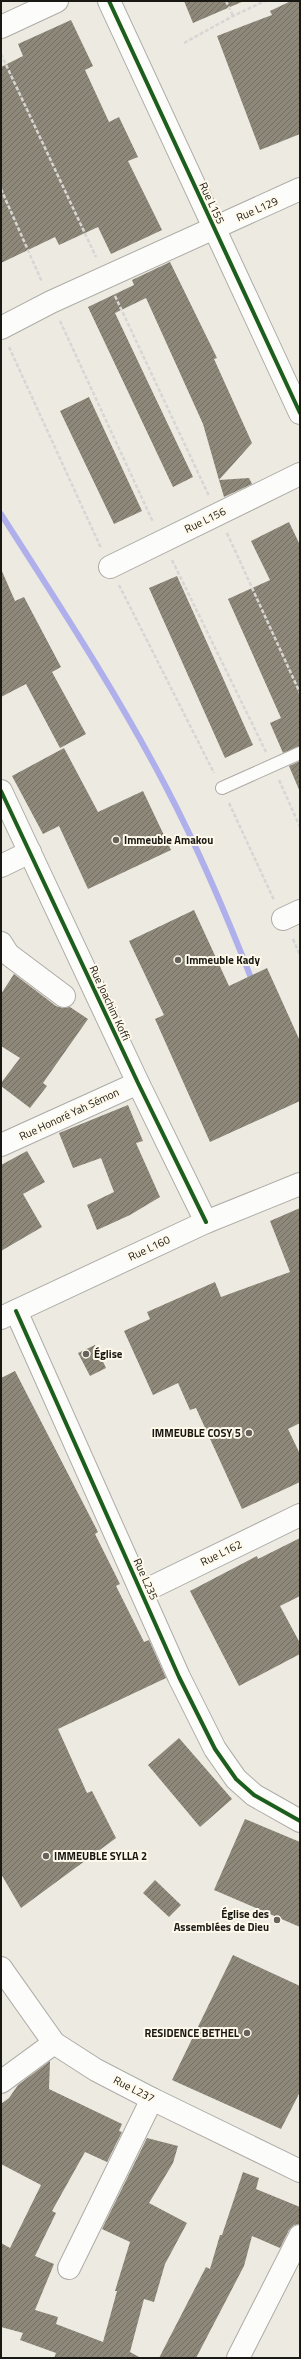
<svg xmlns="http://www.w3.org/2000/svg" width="301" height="2359" font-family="'Titillium Web',sans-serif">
<defs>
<pattern id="building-hatch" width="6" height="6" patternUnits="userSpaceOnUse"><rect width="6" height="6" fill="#8d8879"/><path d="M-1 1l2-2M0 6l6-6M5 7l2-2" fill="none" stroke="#726e62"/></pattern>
</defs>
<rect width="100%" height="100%" fill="#edeae2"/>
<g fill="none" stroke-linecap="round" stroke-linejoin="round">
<!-- stream -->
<path stroke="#afb0eb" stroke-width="6" d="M1,514C58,603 117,693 166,787C199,850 227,916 253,983"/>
</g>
<!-- building -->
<g fill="url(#building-hatch)">
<polygon points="184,1 244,1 193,23"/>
<polygon points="291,1 300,1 300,134 260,150 217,36 272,15 270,11"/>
<polygon points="71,20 93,66 85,70 109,122 119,117 138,157 128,161 162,230 111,254 98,227 59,245 55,237 1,263 1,67 23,56 18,44"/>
<polygon points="170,262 217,358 214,359 252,443 219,480 203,424 146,298 115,313 193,477 173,487 88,307 134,285 132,280"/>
<polygon points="89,397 142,511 114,524 60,411"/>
<polygon points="249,478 252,484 224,497 219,480"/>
<polygon points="289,522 300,545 300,746 283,753 270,723 281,718 228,599 270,580 251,541"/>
<polygon points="1,569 15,601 24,597 61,667 52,672 86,734 60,748 26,684 1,697"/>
<polygon points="177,576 253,745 225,758 149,588"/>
<polygon points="64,748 98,812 143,791 171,850 88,889 59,826 43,834 12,776"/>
<polygon points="300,761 300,792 289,766"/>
<polygon points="194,910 229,986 267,968 300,1041 300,1101 210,1142 155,1019 164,1015 129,941"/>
<polygon points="14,974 56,1006 63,1008 70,1007 88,1019 43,1083 47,1086 30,1108 1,1086 1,1083 20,1058 1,1046 1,994"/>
<polygon points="128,1105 143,1141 136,1143 160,1197 130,1215 97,1230 87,1205 114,1192 101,1158 73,1168 59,1133"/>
<polygon points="27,1151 45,1182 23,1194 42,1227 1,1251 1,1165"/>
<polygon points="300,1208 300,1423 288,1429 300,1454 300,1482 242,1509 196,1408 190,1410 178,1383 153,1395 124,1331 150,1319 147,1312 215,1282 221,1297 290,1272 270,1221"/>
<polygon points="95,1345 106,1368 90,1376 78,1353"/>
<polygon points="15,1371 98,1532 95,1534 120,1584 116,1586 144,1642 149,1640 166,1678 58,1729 87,1793 92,1791 116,1838 21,1908 1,1874 1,1378"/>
<polygon points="300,1538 300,1596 280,1606 300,1643 300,1654 239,1686 190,1591 257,1556 258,1559"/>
<polygon points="179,1738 232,1799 200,1827 148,1765"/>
<polygon points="245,1819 300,1842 300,1927 214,1890"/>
<polygon points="155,1880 181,1905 169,1917 143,1893"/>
<polygon points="233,1955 300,1986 300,2092 281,2129 172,2080"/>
<polygon points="50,2061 49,2089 122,2124 119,2131 122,2132 107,2162 85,2152 52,2211 56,2213 35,2256 54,2264 35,2310 58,2317 56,2324 103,2342 117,2291 115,2291 130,2242 102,2229 147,2138 178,2146 173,2163 149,2203 187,2223 165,2264 154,2302 144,2299 130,2352 141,2358 54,2358 56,2353 20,2340 23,2333 1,2327 1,2243 10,2248 41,2185 1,2164 1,2104 9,2098 18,2085"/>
<polygon points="243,2172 259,2178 256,2189 300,2207 300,2224 294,2225 289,2230 280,2248 252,2236 244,2266 196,2358 159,2358 206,2267 210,2269 220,2235 222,2235"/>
</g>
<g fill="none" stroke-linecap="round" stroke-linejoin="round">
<defs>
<polyline id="service" points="222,788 300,753"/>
<g id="minor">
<polyline points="1,27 57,1"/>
<polyline points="1,328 51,302 300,189"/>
<polyline points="110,567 300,474"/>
<polyline points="1,791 138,1083 206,1222"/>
<polyline points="1,866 30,852"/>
<polyline points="283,919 300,911"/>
<polyline points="1,943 8,954 64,996"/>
<polyline points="1,1145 138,1083"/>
<polyline points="16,1311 179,1677 215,1749 236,1779 254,1795 300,1821"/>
<polyline points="142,1592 300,1515"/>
<polyline points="1,2082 54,2043"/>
<polyline points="69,2268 152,2099"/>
<polyline points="238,2358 300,2236"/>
</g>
<g id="tertiary">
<polyline points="109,1 300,413"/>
<polyline points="1,1318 206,1222 300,1184"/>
<polyline points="1,1968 54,2043 96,2070 152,2099 300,2171"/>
</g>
</defs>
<!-- service casing -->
<use href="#service" stroke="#aeaca6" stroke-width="14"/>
<!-- minor casing -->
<use href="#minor" stroke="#aeaca6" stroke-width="24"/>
<!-- tertiary casing -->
<use href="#tertiary" stroke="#aeaca6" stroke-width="24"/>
<!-- path -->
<g stroke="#d7d6d4" stroke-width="2.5" stroke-dasharray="4 2" stroke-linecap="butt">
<polyline points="226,1 233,16"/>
<polyline points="184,43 233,16 265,1"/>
<polyline points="1,54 96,257"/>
<polyline points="1,189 42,282"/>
<polyline points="115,296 209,496"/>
<polyline points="60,321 153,522"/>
<polyline points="9,347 101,548"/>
<polyline points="227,533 300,693"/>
<polyline points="172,560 266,752"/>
<polyline points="119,585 214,773"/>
<polyline points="279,780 300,827"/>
<polyline points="229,803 274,900"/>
<polyline points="293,939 300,955"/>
</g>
<!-- service -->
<use href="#service" stroke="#fcfcfb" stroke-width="12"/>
<!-- minor -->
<use href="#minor" stroke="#fcfcfb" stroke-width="22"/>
<!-- tertiary -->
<use href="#tertiary" stroke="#fcfcfb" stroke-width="22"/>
<defs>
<g id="cycleway">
<polyline points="109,1 300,413"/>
<polyline points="1,791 138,1083 206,1222"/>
<polyline points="16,1311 179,1677 215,1749 236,1779 254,1795 300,1821"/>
</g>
</defs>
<!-- cycleway casing -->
<use href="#cycleway" stroke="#fff9eb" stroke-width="6"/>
<!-- cycleway -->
<use href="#cycleway" stroke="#1b5e20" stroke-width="4"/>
</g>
<!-- markers -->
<g fill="#64625b" stroke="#fff9eb" stroke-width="1.5">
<circle cx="116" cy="840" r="4"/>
<circle cx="178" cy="960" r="4"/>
<circle cx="86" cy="1354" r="4"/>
<circle cx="249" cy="1433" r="4"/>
<circle cx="46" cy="1856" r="4"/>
<circle cx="277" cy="1920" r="4"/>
<circle cx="247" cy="2033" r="4"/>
</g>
<g text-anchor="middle" stroke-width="4" stroke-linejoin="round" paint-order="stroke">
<!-- street labels -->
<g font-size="11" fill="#1a1813" stroke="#fff9eb">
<text transform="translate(212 203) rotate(65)" y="4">Rue L155</text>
<text transform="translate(257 209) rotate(-24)" y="4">Rue L129</text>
<text transform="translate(205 520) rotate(-26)" y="4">Rue L156</text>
<text transform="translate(110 1003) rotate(65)" y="4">Rue Joachim Koffi</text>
<text transform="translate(69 1114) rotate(-25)" y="4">Rue Honoré Yah Sémon</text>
<text transform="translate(149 1248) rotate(-25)" y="4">Rue L160</text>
<text transform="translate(221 1553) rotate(-26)" y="4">Rue L162</text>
<text transform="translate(146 1579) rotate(66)" y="4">Rue L235</text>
<text transform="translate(134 2089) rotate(27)" y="4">Rue L237</text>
</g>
<!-- poi labels -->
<g font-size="11" font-weight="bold" fill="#1a1813" stroke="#fff9eb" text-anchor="start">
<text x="124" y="844">Immeuble Amakou</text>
<text x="186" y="964">Immeuble Kady</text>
<text x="94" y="1358">Église</text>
<text x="241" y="1437" text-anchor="end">IMMEUBLE COSY 5</text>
<text x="54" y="1860">IMMEUBLE SYLLA 2</text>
<text x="269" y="1918" text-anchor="end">Église des<tspan x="269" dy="13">Assemblées de Dieu</tspan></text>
<text x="239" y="2037" text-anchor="end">RESIDENCE BETHEL</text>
</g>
</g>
<!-- border -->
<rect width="301" height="2359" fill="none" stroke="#1a1813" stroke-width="4"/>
</svg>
